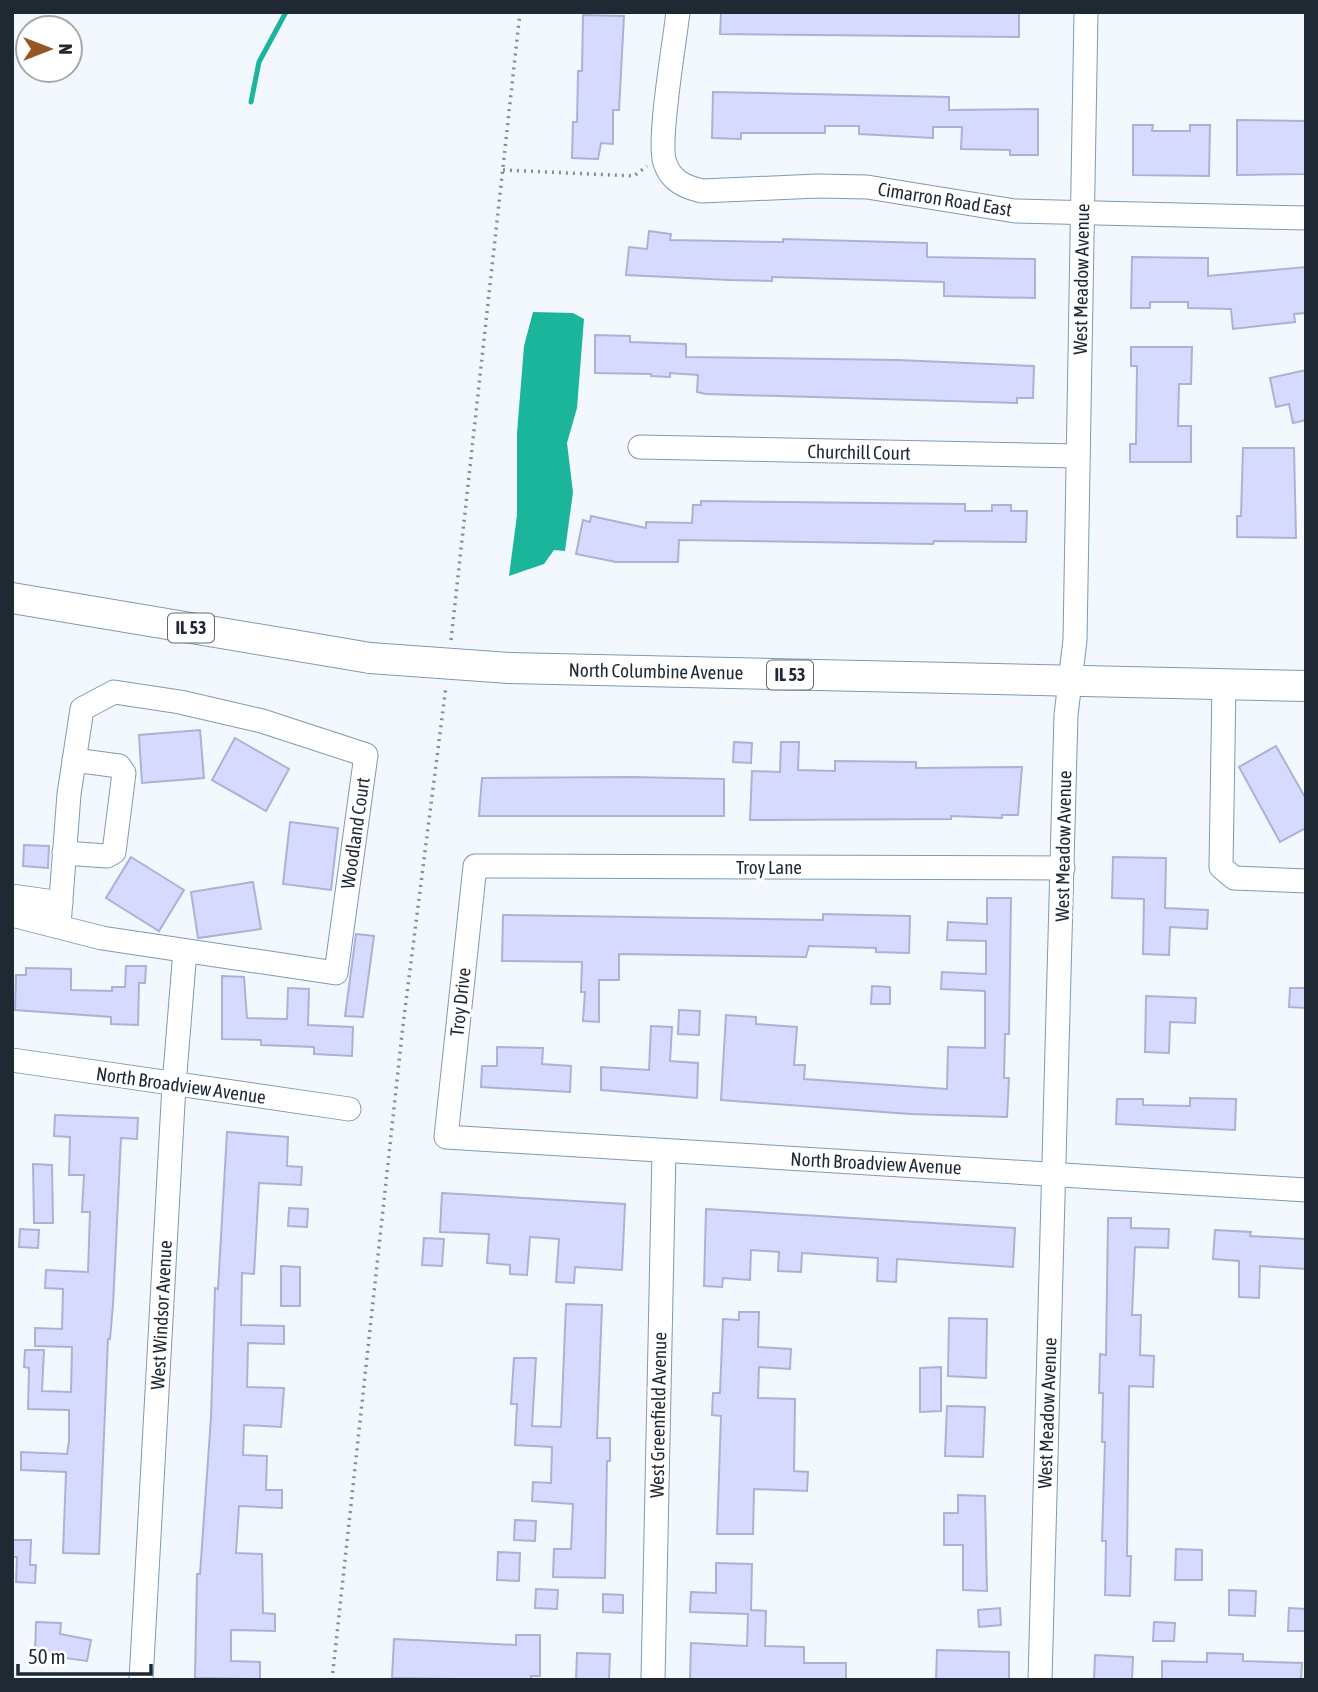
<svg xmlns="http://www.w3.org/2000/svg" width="1318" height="1692" font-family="'Asap Condensed',sans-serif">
<rect width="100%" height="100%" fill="#f2f8fd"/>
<!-- water -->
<polygon fill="#1bb59b" points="533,312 573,313 584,319 577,408 567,443 573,492 565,551 554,550 544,564 509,576 517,515 517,433 524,346"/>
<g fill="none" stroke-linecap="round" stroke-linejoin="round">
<!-- stream -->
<polyline stroke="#1bb59b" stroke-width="5" points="251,102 259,62 286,12"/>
</g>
<!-- building -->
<g fill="#d6dafe" stroke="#adb1d4" stroke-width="2">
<polygon points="721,12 1019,12 1019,37 720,34"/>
<polygon points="583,15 624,16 619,110 613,110 613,144 601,143 598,159 572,158 573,122 577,122 578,71 582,71"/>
<polygon points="713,92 949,97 949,110 1038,109 1038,155 1010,155 1010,150 961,149 962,127 933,127 933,138 859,134 859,126 825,126 825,133 741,133 741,139 712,138"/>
<polygon points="1237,120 1306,121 1306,174 1237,175"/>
<polygon points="1133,125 1153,125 1152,131 1190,131 1190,125 1210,125 1209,176 1133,175"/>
<polygon points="649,231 671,234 670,240 783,242 783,239 927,243 927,257 1035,259 1035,298 944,296 944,282 772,277 772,281 730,280 626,275 629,247 647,249"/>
<polygon points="1132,257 1208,258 1208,276 1306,267 1306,313 1294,314 1295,322 1233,329 1231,309 1188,308 1188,302 1150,302 1150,308 1131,308"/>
<polygon points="595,335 630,336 630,342 686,344 686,357 898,360 1034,366 1033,398 1017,398 1017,403 706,394 697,392 698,375 670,373 670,377 651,376 651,374 595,373"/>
<polygon points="1131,347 1192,347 1191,384 1179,384 1178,426 1191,426 1191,462 1130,462 1130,444 1136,444 1137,366 1131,366"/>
<polygon points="1306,370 1306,420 1293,423 1289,404 1276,407 1270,378"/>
<polygon points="1243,448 1294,448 1296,538 1237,537 1237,516 1241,516"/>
<polygon points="701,501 965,504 965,511 992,511 992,505 1011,505 1011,511 1027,511 1026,542 934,541 933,544 679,540 678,562 616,562 576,554 583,520 590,522 591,516 646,528 646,522 692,523 693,505 701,505"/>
<polygon points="200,730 204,778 142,783 139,735"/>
<polygon points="235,738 289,769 266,811 212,780"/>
<polygon points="734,742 752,743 751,763 733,762"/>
<polygon points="781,742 799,742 798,770 835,771 835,761 916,762 916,768 1022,767 1018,815 1002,815 1002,818 951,816 951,819 750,820 752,771 780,772"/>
<polygon points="1276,746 1306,799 1306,828 1280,842 1239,767"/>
<polygon points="633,777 724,779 724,816 479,816 482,778"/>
<polygon points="290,822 338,828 331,890 283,884"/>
<polygon points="24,845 49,846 48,868 23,866"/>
<polygon points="131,857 184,890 159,931 106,898"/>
<polygon points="1113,857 1166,858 1165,908 1208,910 1207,929 1170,927 1169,955 1143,954 1144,899 1112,898"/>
<polygon points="253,882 261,929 198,938 191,892"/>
<polygon points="987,898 1011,898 1009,1034 1005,1034 1004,1078 1009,1078 1007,1117 910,1114 721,1100 726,1015 756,1017 756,1024 797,1027 794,1065 805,1065 804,1079 947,1089 948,1047 985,1048 985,991 941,989 942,972 986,974 986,941 947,940 948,922 987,924"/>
<polygon points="823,914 910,916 909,953 876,952 876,948 809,946 806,957 619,954 619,980 599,980 599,1022 583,1021 585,992 581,992 582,962 502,961 503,915 823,920"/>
<polygon points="356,934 374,936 363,1017 345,1016"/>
<polygon points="126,966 146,966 145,983 139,983 138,1025 111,1024 111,1017 15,1010 16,975 26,975 26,968 71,969 71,990 112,991 112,987 125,987"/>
<polygon points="222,976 244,977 247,1018 287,1019 288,988 309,989 308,1025 353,1027 352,1056 314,1054 314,1047 261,1045 261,1040 222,1039"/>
<polygon points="872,986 890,987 890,1004 871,1004"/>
<polygon points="1290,988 1306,988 1306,1008 1289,1007"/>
<polygon points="1146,996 1196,998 1195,1023 1170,1022 1169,1053 1145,1052"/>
<polygon points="679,1010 700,1011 699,1035 678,1034"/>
<polygon points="651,1026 672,1027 670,1061 698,1063 697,1098 601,1090 601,1067 649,1070"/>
<polygon points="497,1047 543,1048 542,1064 571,1066 570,1092 481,1087 482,1066 497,1066"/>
<polygon points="1190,1098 1236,1099 1235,1130 1116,1124 1117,1099 1143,1099 1143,1105 1190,1106"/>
<polygon points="55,1115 138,1118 137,1139 121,1138 113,1305 110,1339 108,1339 99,1554 63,1553 66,1472 21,1470 21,1452 67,1454 69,1441 69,1410 28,1409 29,1368 24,1367 25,1350 44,1350 42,1391 71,1392 72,1347 35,1346 35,1328 62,1329 63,1289 45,1288 46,1270 88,1272 90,1212 82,1212 84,1175 69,1175 70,1137 54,1136"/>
<polygon points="227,1132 288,1137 287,1166 302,1167 301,1185 259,1183 254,1274 242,1273 241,1325 284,1326 284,1344 248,1343 247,1387 284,1388 281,1427 244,1425 243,1455 267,1456 266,1490 282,1490 282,1508 239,1506 236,1553 262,1554 263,1613 275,1614 275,1631 231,1630 231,1661 260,1662 260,1679 195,1678 197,1574 200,1574 211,1417 215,1288 218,1289"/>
<polygon points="33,1164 52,1165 53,1223 34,1223"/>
<polygon points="442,1193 625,1204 622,1270 575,1267 574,1283 556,1282 559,1239 530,1237 527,1275 510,1274 510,1265 487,1263 489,1234 440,1232"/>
<polygon points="289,1208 308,1209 307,1227 288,1226"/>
<polygon points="706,1209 1015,1228 1013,1267 897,1259 896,1282 877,1281 878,1258 802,1253 801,1272 778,1271 779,1252 751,1250 750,1280 723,1278 722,1287 704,1286"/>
<polygon points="1108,1218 1131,1218 1131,1228 1169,1229 1168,1248 1135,1247 1132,1315 1141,1315 1140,1355 1154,1356 1153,1387 1129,1386 1127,1556 1131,1556 1130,1596 1105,1595 1106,1541 1102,1541 1105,1442 1102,1442 1103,1393 1099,1393 1100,1354 1106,1355"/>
<polygon points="20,1229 39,1230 38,1248 19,1247"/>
<polygon points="1215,1230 1251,1232 1250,1236 1306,1239 1306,1269 1260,1266 1259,1298 1239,1297 1239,1261 1213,1259"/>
<polygon points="424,1238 444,1239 442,1266 422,1265"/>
<polygon points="281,1266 300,1267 300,1306 281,1306"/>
<polygon points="566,1304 602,1305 597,1438 610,1438 610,1461 607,1461 605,1578 553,1577 554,1549 571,1549 573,1504 532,1501 533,1482 551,1483 552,1447 515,1445 517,1404 511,1404 514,1358 536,1358 532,1426 561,1427"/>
<polygon points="739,1312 759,1312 758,1347 791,1349 790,1369 759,1367 758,1398 795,1399 794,1471 808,1472 807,1491 754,1489 753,1534 717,1534 721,1416 712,1415 713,1393 720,1393 723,1319 739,1320"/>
<polygon points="949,1318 987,1319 986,1378 948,1376"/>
<polygon points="941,1367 941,1411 920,1412 920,1368"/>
<polygon points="947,1406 985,1407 983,1457 945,1456"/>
<polygon points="958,1495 985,1496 987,1591 963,1590 963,1545 944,1545 944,1513 958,1513"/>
<polygon points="515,1520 536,1521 535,1541 514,1540"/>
<polygon points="12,1540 31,1540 30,1565 36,1565 35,1583 16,1582 17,1557 12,1557"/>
<polygon points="1176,1549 1202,1550 1202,1580 1175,1580"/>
<polygon points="498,1552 520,1553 519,1581 497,1580"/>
<polygon points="716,1563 752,1564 751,1610 766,1611 765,1646 804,1647 804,1663 846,1663 846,1680 690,1680 691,1643 747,1646 748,1614 690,1612 691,1592 716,1593"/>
<polygon points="536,1589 558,1590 557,1609 535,1608"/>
<polygon points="1229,1590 1256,1591 1255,1616 1229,1615"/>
<polygon points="603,1594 623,1595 623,1613 603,1612"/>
<polygon points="1000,1608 1001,1625 979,1627 978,1610"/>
<polygon points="1289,1608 1306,1609 1306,1631 1288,1631"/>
<polygon points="36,1622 61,1623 60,1634 91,1640 87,1661 35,1654"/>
<polygon points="1154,1622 1175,1623 1174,1641 1153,1641"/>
<polygon points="516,1635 540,1635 540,1676 531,1676 531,1680 392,1678 394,1639 516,1645"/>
<polygon points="937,1650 1009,1652 1009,1680 936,1680"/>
<polygon points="577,1653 610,1654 609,1680 576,1680"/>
<polygon points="1207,1653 1243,1654 1243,1661 1302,1663 1301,1680 1162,1680 1162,1661 1207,1662"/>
<polygon points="1095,1655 1133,1657 1132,1680 1094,1680"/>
</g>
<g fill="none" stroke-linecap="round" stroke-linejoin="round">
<defs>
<g id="minor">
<path d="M678,12C675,40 657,143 665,163C671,181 685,187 702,191L817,186L867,187L1015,211L1306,218"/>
<polyline points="640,447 1078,456"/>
<polyline points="1224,685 1221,867 1234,878 1306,881"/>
<polyline points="64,853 107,856 114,852 124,773 119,766 74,760"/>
<polyline points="1063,868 475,866 446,1137 1306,1190"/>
<polyline points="12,896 61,903"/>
<polyline points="12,915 102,938 336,973 366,755 262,721 180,702 114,692 82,709 69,794 59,925"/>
<polyline points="12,1060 349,1109"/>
<polyline points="141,1680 174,1085 185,951"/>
<polyline points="653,1680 664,1151"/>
<polyline points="1040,1680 1066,715 1075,640 1086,12"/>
</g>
<g id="major">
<polyline points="12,598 370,658"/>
<polyline points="509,668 1306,686"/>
</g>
</defs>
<!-- minor casing -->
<use href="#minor" stroke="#7d9ab3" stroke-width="25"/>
<!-- major casing -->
<use href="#major" stroke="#7d9ab3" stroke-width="32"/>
<!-- path -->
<g stroke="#848d95" stroke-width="3.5" stroke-dasharray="2 5" stroke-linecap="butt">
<polyline points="503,170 634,176 647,166"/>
<polyline points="451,640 520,12"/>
<polyline points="332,1680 403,1025 446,686"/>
</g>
<!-- minor -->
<use href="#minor" stroke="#fff" stroke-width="23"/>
<!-- major -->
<use href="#major" stroke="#fff" stroke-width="30"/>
<defs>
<polyline id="major-bridge" points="370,658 509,668"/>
</defs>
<!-- major-bridge casing -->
<use href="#major-bridge" stroke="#7d9ab3" stroke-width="32" stroke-linecap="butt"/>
<!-- major-bridge -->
<use href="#major-bridge" stroke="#fff" stroke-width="30"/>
</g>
<g text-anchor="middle" stroke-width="7" stroke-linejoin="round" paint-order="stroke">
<!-- shield labels -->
<g fill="#fff" stroke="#626971" stroke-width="2">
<rect x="168" y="613.5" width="46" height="29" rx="5"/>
<rect x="767" y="660.5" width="46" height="29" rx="5"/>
</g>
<g font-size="18" font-weight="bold" fill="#1e2934">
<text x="191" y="634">IL 53</text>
<text x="790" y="681">IL 53</text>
</g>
<!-- street labels -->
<g font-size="19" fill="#1e2934" stroke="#fff">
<text transform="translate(945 199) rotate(9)" y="7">Cimarron Road East</text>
<text transform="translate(1081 279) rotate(-89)" y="7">West Meadow Avenue</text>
<text transform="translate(859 452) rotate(1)" y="7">Churchill Court</text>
<text transform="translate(656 671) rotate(1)" y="7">North Columbine Avenue</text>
<text transform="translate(355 833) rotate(-82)" y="7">Woodland Court</text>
<text transform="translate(1063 846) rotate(-89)" y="7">West Meadow Avenue</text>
<text x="769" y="874">Troy Lane</text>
<text transform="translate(460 1002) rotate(-84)" y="7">Troy Drive</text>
<text transform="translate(181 1085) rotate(8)" y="7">North Broadview Avenue</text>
<text transform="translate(876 1163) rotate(3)" y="7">North Broadview Avenue</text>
<text transform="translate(161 1315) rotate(-87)" y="7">West Windsor Avenue</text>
<text transform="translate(1047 1413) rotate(-88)" y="7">West Meadow Avenue</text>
<text transform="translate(658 1415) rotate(-89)" y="7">West Greenfield Avenue</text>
</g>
</g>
<!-- border -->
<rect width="1318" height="1692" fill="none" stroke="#1e2934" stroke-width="28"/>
<!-- north arrow -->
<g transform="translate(49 49) rotate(90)"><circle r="33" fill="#ffffff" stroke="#a5a9ae" stroke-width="2"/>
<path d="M0-5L12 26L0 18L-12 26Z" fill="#975622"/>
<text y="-10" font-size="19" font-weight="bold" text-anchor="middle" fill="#1e2934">N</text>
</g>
<!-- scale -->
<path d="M18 1664v10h133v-10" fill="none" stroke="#1e2934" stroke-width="3.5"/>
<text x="28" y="1664" font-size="21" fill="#1e2934" stroke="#ffffff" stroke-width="5" paint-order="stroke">50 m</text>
</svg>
